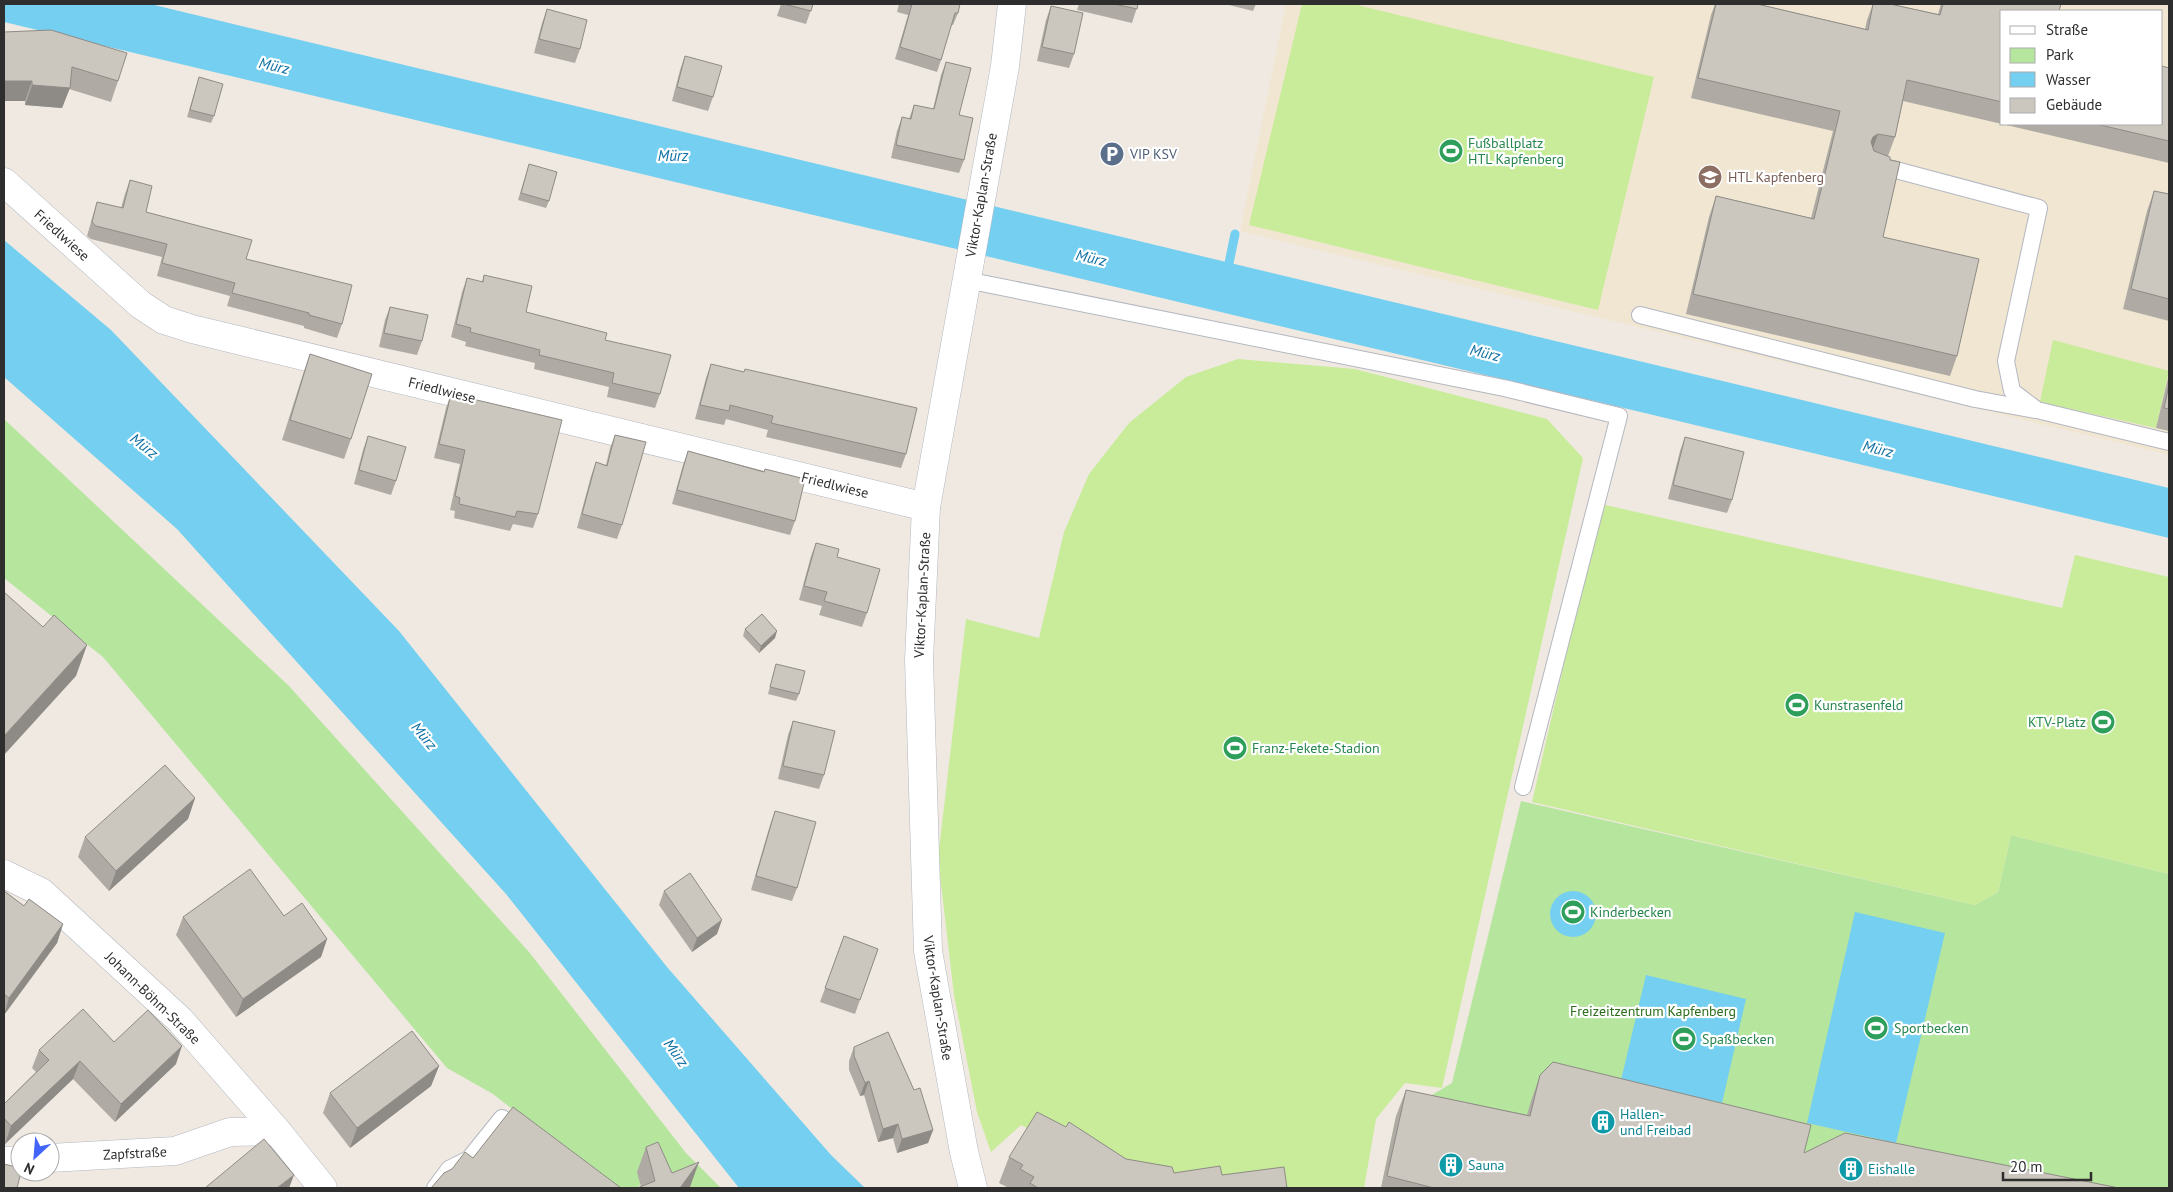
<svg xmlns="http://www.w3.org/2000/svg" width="2173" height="1192" font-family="'PT Sans',sans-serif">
<rect width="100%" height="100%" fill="#efe9e1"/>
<!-- education -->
<path fill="#f0e6d1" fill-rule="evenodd" d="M1286,4H2169V455L1240,231ZM2002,11H2162V124H2002Z"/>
<!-- green -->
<g fill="#b6e59e">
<polygon points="4,419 288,685 529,952 686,1153 721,1188 668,1188 656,1166 637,1188 613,1188 493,1094 447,1068 103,657 4,578"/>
<polygon points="1521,801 1975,905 1998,892 2011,835 2169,874 2169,1188 1971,1188 1802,1151 1381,1188 1396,1116 1452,1083"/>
</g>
<!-- pitch -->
<g fill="#c9ec9a">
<polygon points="1302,4 1353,4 1654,77 1598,310 1249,225"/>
<polygon points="2053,340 2169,371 2156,428 2040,402"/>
<polygon points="1238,359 1355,369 1547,419 1583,458 1442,1088 1405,1083 1376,1119 1364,1188 1194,1188 1070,1150 1021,1125 991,1152 977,1112 954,995 938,858 966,619 1039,638 1064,532 1089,474 1129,423 1186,377"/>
<polygon points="1601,504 2062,608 2075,555 2169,577 2169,874 2011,835 1998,892 1975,905 1532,802"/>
</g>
<!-- water -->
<g fill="#75cff0">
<polygon points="4,4 150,4 2169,488 2169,538 4,22"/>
<polygon points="4,240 111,330 399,631 667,967 831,1155 865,1188 739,1188 506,894 177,529 4,377"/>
<circle cx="1573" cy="914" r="23"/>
<polygon points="1855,912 1945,933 1896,1143 1807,1123"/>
<polygon points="1646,975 1746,999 1722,1103 1621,1080"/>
</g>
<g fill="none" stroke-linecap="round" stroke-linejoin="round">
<!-- stream -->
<polyline stroke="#75cff0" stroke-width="9" points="1227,273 1235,234"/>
<defs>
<g id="service">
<polyline points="1877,165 2039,208 2006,361 2012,391 2037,410 2169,442"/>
<polyline points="966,280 1504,388 1619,416 1523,787"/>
<polyline points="1640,315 1975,399 2035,410"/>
<polyline points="435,1188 449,1169 469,1159 502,1118 521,1132"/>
</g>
<g id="minor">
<polyline points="4,182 141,305 164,320 192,329 926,507"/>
<polyline points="4,874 41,892 180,1020 277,1131 323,1188"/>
<polyline points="50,1158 175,1151 230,1132 277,1131"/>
<polyline points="4,1161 20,1160"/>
<polyline points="973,1188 964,1152 928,951 919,660 926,507 1005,66 1012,4"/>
</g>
</defs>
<!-- service casing -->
<use href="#service" stroke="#b4b7c1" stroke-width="18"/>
<!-- minor casing -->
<use href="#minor" stroke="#b4b7c1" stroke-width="29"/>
<!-- service -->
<use href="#service" stroke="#fff" stroke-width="16"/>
<!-- minor -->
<use href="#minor" stroke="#fff" stroke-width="28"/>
</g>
<!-- wall -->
<g fill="#afaba4">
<polygon points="781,4 813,4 806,24 777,16"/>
<polygon points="899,4 960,4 958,13 953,25 951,25 941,60 937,72 895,59 908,15 897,12"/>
<polygon points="1079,4 1138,4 1132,23 1077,10"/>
<polygon points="1225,4 1256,4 1253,11"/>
<polygon points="1715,4 1757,4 1865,29 1867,20 1873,4 1890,4 1938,14 1941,4 2061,4 2002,11 2002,124 1903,101 1895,137 1888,156 1883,237 1957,356 1950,376 1686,314 1709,217 1716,196 1811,218 1833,131 1691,98 1711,15"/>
<polygon points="1051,6 1074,54 1069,68 1037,61 1046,20"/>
<polygon points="547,9 580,49 575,63 534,53 542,23"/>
<polygon points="4,32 118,81 111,102 69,89 62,108 25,105 25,101"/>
<polygon points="685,56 713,97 708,111 672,101 680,70"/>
<polygon points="946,62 959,115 964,160 959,173 891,158 897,131 902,117 909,119 914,105 933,109 941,75"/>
<polygon points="2169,68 2169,163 2002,124 2162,124"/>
<polygon points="199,77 214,116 211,123 187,117"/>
<polygon points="529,164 549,201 546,208 518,200"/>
<polygon points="130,180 146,212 246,259 342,324 337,338 304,328 304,326 227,306 230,296 157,276 162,257 91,239 87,236 93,215 97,202 121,208 125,194"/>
<polygon points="2154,191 2169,194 2169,321 2123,309 2147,211"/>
<polygon points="484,275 526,312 605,340 660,394 655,408 607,397 609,387 534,369 535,363 465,346 466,342 451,337 462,292 467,278 482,282"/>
<polygon points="390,307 422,341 417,355 379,347 385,320"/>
<polygon points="310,354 351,439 344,459 282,440 303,374"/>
<polygon points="711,364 906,454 901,468 766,437 768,430 726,419 724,425 695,419 706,378"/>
<polygon points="2169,374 2169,431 2156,428"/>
<polygon points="451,394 538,514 533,528 513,524 510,531 454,518 455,511 450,510 460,464 434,458 446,408"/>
<polygon points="615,435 622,525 617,539 577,528 591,476 596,462 606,465 610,448"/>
<polygon points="368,436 396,481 391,495 354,484 363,450"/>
<polygon points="1685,437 1732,500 1727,513 1668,499 1680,451"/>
<polygon points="688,451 764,471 795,521 790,535 672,504 683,465"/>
<polygon points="816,543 837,557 867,613 862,627 819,615 822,606 799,600 811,556"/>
<polygon points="745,629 775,638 759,653 743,636"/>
<polygon points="776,664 799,694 796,701 768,694"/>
<polygon points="793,721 824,775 819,789 778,779 788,735"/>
<polygon points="195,798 188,819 109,891 78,857 85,837"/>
<polygon points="775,811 797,888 792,901 751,890 770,825"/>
<polygon points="4,891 24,906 63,924 57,943 4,1015"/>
<polygon points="664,891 717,934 692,952 659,905"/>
<polygon points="284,916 327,939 321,957 236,1017 176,935 183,917"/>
<polygon points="844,936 878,949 855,1014 820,1002"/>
<polygon points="114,1042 176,1064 115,1122 73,1079 5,1144 4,1143 4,1104 36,1072 32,1068 39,1050"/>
<polygon points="854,1047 914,1090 933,1130 928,1143 897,1153 893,1138 878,1142 864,1095 860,1096 849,1070 849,1061"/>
<polygon points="439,1066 431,1086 350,1148 323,1113 330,1093"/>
<polygon points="1540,1075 1804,1153 2119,1188 1381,1188 1396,1116 1406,1090 1527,1115 1531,1101"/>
<polygon points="646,1147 672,1173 690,1187 641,1187 637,1172"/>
<polygon points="1009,1157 1126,1159 1174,1173 1222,1175 1287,1188 1009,1188 999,1183"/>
</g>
<!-- shaded-wall -->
<g fill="#8e8b86">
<polygon points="4,81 32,81 25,101 4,101"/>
<polygon points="32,85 70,88 62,108 25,105"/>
<polygon points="1878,134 1871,154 1871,142 1873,137"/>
<polygon points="777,631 775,638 759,653 761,646"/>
<polygon points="87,645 76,676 4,755 4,736"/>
<polygon points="195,798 188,819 109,891 116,871"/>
<polygon points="722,920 717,934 692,952 697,938"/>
<polygon points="63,924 57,943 4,1015 9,998"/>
<polygon points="327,939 321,957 236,1017 243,999"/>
<polygon points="182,1046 176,1064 115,1122 121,1104"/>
<polygon points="80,1061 73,1079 5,1144 11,1126"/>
<polygon points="439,1066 431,1086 350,1148 357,1128"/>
<polygon points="869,1081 864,1095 860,1096 865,1083"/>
<polygon points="898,1124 893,1138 878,1142 883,1129"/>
<polygon points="933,1130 928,1143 897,1153 902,1139"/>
<polygon points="699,1162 690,1187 689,1188 680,1188"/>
<polygon points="294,1175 289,1188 277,1188"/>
</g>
<!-- building -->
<g fill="#cbc7bf" stroke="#8e8b86">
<polygon points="784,4 813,4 811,11"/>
<polygon points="912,4 960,4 958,13 955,13 941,60 900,47"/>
<polygon points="1114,4 1138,4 1137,9"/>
<polygon points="1716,4 1757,4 1868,30 1873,4 1890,4 1940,15 1943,4 2061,4 2059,11 2002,11 2002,102 1907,80 1895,137 1878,134 1873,137 1871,142 1874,151 1890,157 1890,160 1900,162 1883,237 1979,259 1957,356 1693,294 1716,196 1814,219 1840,111 1698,78"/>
<polygon points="1051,6 1083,13 1074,54 1042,47"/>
<polygon points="547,9 587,20 580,49 539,39"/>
<polygon points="51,30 127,53 118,81 72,67 70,88 32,85 32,81 4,81 4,32"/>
<polygon points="685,56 722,66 713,97 677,87"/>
<polygon points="946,62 971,68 959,115 973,118 964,160 896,145 902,117 911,119 914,105 934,109"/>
<polygon points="2162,66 2169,68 2169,141 2096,124 2162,124"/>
<polygon points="199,77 223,84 214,116 190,110"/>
<polygon points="529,164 557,172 549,201 521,193"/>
<polygon points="130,180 152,186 146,212 252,240 246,259 352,285 342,324 309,315 309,313 232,293 235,283 162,263 167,244 96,226 92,222 97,202 123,208"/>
<polygon points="2154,191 2169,194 2169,299 2131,289"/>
<polygon points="484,275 532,286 526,312 607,333 605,340 671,355 660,394 612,383 614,373 539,355 540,350 470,332 471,328 456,324 467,278 483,282"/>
<polygon points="390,307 428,315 422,341 384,333"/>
<polygon points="310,354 372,374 351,439 290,420"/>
<polygon points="711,364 744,372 745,369 917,408 906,454 771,423 773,416 730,405 729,411 700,405"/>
<polygon points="2169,385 2169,409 2164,408"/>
<polygon points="451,394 562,420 538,514 517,511 515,517 459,504 460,498 455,496 465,450 439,444"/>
<polygon points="615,435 646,442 622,525 582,514 596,462 607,466"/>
<polygon points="368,436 406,447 396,481 359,470"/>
<polygon points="1685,437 1744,452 1732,500 1673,485"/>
<polygon points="688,451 764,472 765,469 805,479 795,521 677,490"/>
<polygon points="816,543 839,549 837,557 880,569 867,613 824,601 827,592 804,586"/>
<polygon points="4,592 43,627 54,615 87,645 4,736"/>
<polygon points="762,614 777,631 761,646 745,629"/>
<polygon points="776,664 805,671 799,694 770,687"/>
<polygon points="793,721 835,731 824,775 783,766"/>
<polygon points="165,765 195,798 116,871 85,837"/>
<polygon points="775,811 816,822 797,888 756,876"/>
<polygon points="250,869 284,916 302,903 327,939 243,999 183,917"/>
<polygon points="690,873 722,920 697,938 664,891"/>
<polygon points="4,891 24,906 29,899 63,924 9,998 4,994"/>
<polygon points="844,936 878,949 860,1000 825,988"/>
<polygon points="83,1009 114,1042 148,1010 182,1046 121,1104 80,1061 11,1126 4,1118 4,1104 49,1060 39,1050"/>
<polygon points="412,1031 439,1066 357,1128 330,1093"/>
<polygon points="888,1032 914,1090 920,1088 933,1130 902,1139 898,1124 883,1129 869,1081 865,1083 854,1056 854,1047"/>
<polygon points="1553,1062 1811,1125 1804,1153 1845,1133 2119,1188 1434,1188 1387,1176 1406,1090 1530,1116 1540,1075"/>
<polygon points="513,1107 621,1188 431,1188 444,1173 452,1169 465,1152 473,1158"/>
<polygon points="1037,1112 1066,1127 1069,1122 1126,1159 1172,1167 1174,1173 1220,1166 1222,1175 1284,1167 1287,1188 1038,1188 1030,1183 1034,1177 1020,1169 1023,1165 1009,1157"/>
<polygon points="264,1139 294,1175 277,1188 205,1188"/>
<polygon points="658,1142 672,1173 699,1162 680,1188 637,1188 655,1181 646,1147"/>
<polygon points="4,1164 20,1168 21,1172 17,1188 4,1188"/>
</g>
<!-- icons -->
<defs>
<symbol id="stadium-disc" viewBox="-11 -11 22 22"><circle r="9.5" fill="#2e9e5b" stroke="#fff"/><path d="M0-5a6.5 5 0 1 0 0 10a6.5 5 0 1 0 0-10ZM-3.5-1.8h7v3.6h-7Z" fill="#fff"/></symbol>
<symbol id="parking-disc" viewBox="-11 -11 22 22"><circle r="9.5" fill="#5c6f8a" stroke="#fff"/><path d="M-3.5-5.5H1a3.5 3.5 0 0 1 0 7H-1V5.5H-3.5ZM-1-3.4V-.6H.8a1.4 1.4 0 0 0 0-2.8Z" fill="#fff"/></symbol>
<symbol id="school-disc" viewBox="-11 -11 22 22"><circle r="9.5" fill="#8d6e63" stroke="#fff"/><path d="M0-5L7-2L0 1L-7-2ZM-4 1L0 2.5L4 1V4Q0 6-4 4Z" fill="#fff"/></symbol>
<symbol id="building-disc" viewBox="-11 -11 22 22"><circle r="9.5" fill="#0f9aa8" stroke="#fff"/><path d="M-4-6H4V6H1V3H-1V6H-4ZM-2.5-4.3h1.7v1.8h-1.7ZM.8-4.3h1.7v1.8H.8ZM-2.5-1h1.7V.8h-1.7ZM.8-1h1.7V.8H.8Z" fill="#fff"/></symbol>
</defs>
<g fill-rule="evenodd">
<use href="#stadium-disc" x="1437" y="137" width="28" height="28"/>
<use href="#parking-disc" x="1098" y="140" width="28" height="28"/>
<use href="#school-disc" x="1696" y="163" width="28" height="28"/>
<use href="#stadium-disc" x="1783" y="691" width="28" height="28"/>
<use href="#stadium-disc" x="2089" y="708" width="28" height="28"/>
<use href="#stadium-disc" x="1221" y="734" width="28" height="28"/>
<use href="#stadium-disc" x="1559" y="898" width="28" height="28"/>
<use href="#stadium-disc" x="1862" y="1014" width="28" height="28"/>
<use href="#stadium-disc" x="1670" y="1025" width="28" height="28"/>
<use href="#building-disc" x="1589" y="1108" width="28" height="28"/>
<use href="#building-disc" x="1437" y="1151" width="28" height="28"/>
<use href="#building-disc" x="1837" y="1155" width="28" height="28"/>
</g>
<g text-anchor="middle" stroke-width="4.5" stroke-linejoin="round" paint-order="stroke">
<!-- leisure labels -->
<g font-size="14" fill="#27864d" stroke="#fff" text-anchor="start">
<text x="1468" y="148">Fußballplatz<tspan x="1468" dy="16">HTL Kapfenberg</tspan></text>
<text x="1814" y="710">Kunstrasenfeld</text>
<text x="2086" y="727" text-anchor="end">KTV-Platz</text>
<text x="1252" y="753">Franz-Fekete-Stadion</text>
<text x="1590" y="917">Kinderbecken</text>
<text x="1894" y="1033">Sportbecken</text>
<text x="1702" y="1044">Spaßbecken</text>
</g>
<!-- service labels -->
<g font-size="14" fill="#4e5e75" stroke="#fff" text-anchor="start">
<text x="1130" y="159">VIP KSV</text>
</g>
<!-- education labels -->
<g font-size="14" fill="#785e54" stroke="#fff" text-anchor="start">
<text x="1728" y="182">HTL Kapfenberg</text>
</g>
<!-- street labels -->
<g font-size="14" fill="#2e2e2e" stroke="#fff">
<text transform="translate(981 195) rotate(-80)" y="5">Viktor-Kaplan-Straße</text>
<text transform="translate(62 235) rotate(42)" y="5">Friedlwiese</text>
<text transform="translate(442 390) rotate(14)" y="5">Friedlwiese</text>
<text transform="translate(835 485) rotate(14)" y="5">Friedlwiese</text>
<text transform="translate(922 595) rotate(-87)" y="5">Viktor-Kaplan-Straße</text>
<text transform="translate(153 998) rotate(44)" y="5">Johann-Böhm-Straße</text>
<text transform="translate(938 998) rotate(81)" y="5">Viktor-Kaplan-Straße</text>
<text transform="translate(135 1153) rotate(-3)" y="5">Zapfstraße</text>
</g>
<!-- park labels -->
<g font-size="14" fill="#2c6e1b" stroke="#fff">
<text x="1653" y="1016">Freizeitzentrum Kapfenberg</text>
</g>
<!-- culture labels -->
<g font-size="14" fill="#0d838f" stroke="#fff" text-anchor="start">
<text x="1620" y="1119">Hallen-<tspan x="1620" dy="16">und Freibad</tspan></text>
<text x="1468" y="1170">Sauna</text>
<text x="1868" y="1174">Eishalle</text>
</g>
<!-- water labels -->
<g font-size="15" font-style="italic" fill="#0d6fa3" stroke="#fff">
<text transform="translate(274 66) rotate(13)" y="5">Mürz</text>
<text x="673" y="161">Mürz</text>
<text transform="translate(1091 258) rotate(13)" y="5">Mürz</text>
<text transform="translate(1485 353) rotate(14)" y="5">Mürz</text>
<text transform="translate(144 446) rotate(38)" y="5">Mürz</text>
<text transform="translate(1878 449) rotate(14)" y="5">Mürz</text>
<text transform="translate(424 736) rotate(50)" y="5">Mürz</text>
<text transform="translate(676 1053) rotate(54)" y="5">Mürz</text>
</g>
</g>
<!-- border -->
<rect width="2173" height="1192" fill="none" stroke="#2e2e2e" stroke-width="10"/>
<!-- legend -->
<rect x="2000" y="10" width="162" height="115" fill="#ffffff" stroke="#ababab"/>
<rect x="2010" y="26" width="25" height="8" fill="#ffffff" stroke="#ababab"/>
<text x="2046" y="35" font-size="15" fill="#2e2e2e">Straße</text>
<rect x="2010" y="48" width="25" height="15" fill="#b6e59e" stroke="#ababab"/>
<text x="2046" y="60" font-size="15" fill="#2e2e2e">Park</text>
<rect x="2010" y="72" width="25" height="15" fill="#75cff0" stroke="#ababab"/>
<text x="2046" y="85" font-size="15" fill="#2e2e2e">Wasser</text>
<rect x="2010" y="98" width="25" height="15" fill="#cbc7bf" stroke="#ababab"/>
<text x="2046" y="110" font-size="15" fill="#2e2e2e">Gebäude</text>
<!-- north arrow -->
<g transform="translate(35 1157) rotate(206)"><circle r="24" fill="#ffffff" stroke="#ababab"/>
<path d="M0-4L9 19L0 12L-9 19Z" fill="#4264fb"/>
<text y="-8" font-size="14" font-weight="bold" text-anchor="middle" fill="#2e2e2e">N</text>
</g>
<!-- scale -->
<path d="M2003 1172v8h88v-8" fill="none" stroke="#2e2e2e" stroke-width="2.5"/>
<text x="2010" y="1172" font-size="15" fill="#2e2e2e" stroke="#ffffff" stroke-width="4" paint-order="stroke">20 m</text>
</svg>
